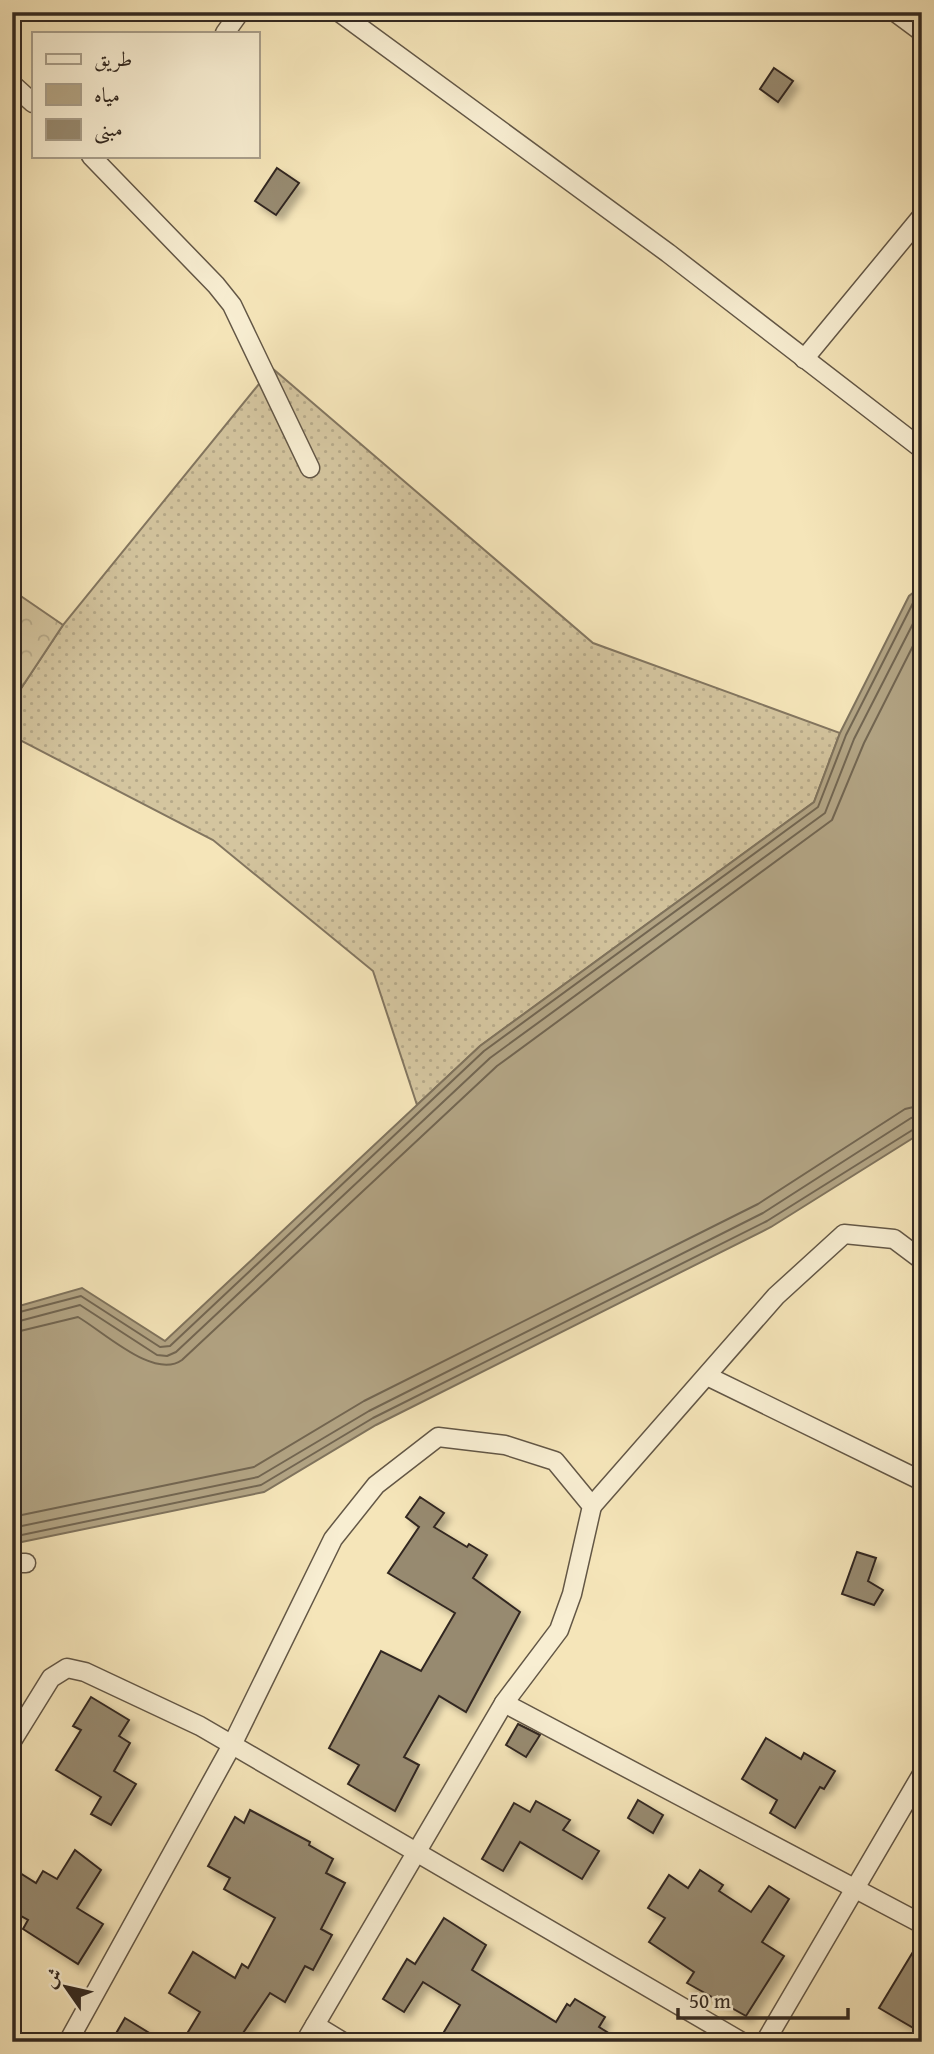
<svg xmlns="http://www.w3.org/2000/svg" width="934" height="2054" font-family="'Gentium Book Plus',Amiri,serif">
<defs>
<pattern id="grass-dots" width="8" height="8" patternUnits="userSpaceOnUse" patternTransform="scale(1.75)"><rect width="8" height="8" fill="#d4c59f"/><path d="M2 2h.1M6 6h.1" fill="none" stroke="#b6a989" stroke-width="1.8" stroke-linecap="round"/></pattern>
<pattern id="forest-crowns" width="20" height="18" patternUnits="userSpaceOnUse" patternTransform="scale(1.75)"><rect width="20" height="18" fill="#d4c59f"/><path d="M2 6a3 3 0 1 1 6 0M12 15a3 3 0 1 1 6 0" fill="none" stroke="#b6a989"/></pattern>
<filter id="shadow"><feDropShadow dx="6" dy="6" stdDeviation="3.5" flood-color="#0004"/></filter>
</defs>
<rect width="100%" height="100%" fill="#f5e5b9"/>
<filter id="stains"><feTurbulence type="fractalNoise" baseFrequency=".00286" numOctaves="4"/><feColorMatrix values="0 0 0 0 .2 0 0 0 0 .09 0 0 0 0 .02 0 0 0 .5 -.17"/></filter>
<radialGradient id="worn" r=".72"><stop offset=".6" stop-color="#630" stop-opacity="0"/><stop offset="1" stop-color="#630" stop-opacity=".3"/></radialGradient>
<!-- grass -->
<polygon fill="url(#grass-dots)" stroke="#837660" stroke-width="2" points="272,368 593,643 840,733 814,802 480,1046 417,1105 373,971 213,840 12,736 12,702 63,625"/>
<!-- forest -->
<polygon fill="url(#forest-crowns)" stroke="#837660" stroke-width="2" points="12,590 63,625 12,702"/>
<!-- water -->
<polygon fill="#b3a585" stroke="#7f735d" stroke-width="2" points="922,586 922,1129 913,1138 771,1227 376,1425 264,1492 12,1544 12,1308 82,1288 165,1341 480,1046 814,802 840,733 909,596"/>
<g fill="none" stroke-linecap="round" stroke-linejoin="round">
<!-- shore -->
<g stroke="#726652" stroke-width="2">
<polyline points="12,1314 81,1296 160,1347 170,1346 484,1051 818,807 846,735 914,601 922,595"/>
<polyline points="12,1323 80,1305 157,1355 167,1356 176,1352 490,1058 825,813 854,739 922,606"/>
<path d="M12,1333L78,1317C104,1332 154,1380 182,1360L497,1066L832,820L864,743L922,628"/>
<polyline points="12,1517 254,1467 364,1401 758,1204 905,1109 922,1105"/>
<polyline points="12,1528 258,1477 369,1411 763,1213 911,1118 922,1116"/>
<polyline points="12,1537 261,1485 373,1418 767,1221 922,1124"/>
</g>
</g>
<!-- building -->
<g fill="#978a70" stroke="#322820" stroke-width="2" filter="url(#shadow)">
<polygon points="774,68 793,81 778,102 760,89"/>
<polygon points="277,168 299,183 276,215 255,201"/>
<polygon points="420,1497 444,1513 434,1527 467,1547 469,1544 487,1555 473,1578 520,1612 466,1712 439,1696 404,1757 419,1765 395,1811 348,1784 359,1765 329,1748 381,1651 421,1671 455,1613 388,1573 419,1527 406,1517"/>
<polygon points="857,1552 876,1558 868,1581 883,1590 874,1605 842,1594"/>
<polygon points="91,1697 129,1720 119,1736 130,1743 114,1771 136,1784 111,1825 91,1814 101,1797 56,1770 81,1730 73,1726"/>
<polygon points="518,1724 540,1735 526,1757 506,1745"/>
<polygon points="766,1738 801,1759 804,1753 835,1771 824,1789 820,1787 795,1828 770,1813 777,1800 742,1779"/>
<polygon points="638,1800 663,1815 653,1833 628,1818"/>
<polygon points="536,1801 570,1820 563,1830 599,1851 582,1879 520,1842 503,1871 482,1859 514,1803 530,1812"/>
<polygon points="250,1810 310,1842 309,1845 333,1859 326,1873 345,1883 321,1929 332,1935 313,1970 305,1966 285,2002 270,1993 237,2042 182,2042 200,2012 169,1993 193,1952 235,1978 242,1964 248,1968 275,1918 224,1889 230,1878 208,1866 235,1817 244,1823"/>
<polygon points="75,1850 101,1870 77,1908 103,1924 78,1964 23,1929 28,1920 12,1911 12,1868 36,1883 43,1871 57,1879"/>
<polygon points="700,1870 723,1885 719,1891 751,1912 769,1886 789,1899 762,1942 784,1956 746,2016 687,1983 694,1972 649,1942 665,1918 648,1908 669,1875 688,1888"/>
<polygon points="444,1918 486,1945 472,1970 556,2022 567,2004 570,2006 575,1999 605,2017 599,2027 623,2042 438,2042 460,2005 423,1982 404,2012 383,1999 407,1959 415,1964"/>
<polygon points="922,1937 922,2033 879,2008"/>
<polygon points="125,2018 164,2042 111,2042"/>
</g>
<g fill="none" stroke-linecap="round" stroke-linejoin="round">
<defs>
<g id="street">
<polyline points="339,12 668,253 922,449"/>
<polyline points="895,12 922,32"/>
<polyline points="225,33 240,12"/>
<polyline points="12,84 33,103"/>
<polyline points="91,156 216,285 232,305 310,468"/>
<polyline points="804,359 922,216"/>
<polyline points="707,1376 922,1481"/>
<polyline points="592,1506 776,1296 844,1234 894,1239 922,1260"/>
<polyline points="12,1563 26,1563"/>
<polyline points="504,1703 922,1924"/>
<polyline points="12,1741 51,1678 67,1668 85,1672 200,1726 742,2042"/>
<polyline points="315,2025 343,2042"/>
<polyline points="68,2042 232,1745 333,1539 376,1485 438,1437 505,1445 555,1461 592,1506 572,1594 559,1630 504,1703 305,2042"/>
<polyline points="765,2042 922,1774"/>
</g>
</defs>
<!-- street casing -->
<use href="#street" stroke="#635746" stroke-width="21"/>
<!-- street -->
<use href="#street" stroke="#f8eed2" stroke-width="18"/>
</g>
<!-- margin -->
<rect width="934" height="2054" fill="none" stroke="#f5e5b9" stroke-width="42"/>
<rect x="14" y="14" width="906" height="2026" fill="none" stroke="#322820" stroke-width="3.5"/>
<rect x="21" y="21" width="892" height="2012" fill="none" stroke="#322820" stroke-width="2"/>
<!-- legend -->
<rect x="32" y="32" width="228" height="126" fill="#f8eed2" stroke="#a99f8b" stroke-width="2"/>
<rect x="46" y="54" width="35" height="10" fill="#f8eed2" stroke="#a99f8b" stroke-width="2"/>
<text x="94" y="66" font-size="21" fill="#322820">طريق</text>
<rect x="46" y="84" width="35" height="21" fill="#b3a585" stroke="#a99f8b" stroke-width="2"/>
<text x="94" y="102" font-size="21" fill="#322820">مياه</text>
<rect x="46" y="119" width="35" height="21" fill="#978a70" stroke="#a99f8b" stroke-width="2"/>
<text x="94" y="136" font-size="21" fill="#322820">مبنى</text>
<!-- north arrow -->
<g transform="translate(66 1987) rotate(304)" stroke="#f8eed2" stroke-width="5" paint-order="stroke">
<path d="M0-5L12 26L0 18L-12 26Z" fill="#322820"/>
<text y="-10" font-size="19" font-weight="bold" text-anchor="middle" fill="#322820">ش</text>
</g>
<!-- scale -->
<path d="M678 2008v10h170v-10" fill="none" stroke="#322820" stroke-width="3.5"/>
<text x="689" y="2008" font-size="21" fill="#322820" stroke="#f8eed2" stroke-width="5" paint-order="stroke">50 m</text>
<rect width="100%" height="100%" filter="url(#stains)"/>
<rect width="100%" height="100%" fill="url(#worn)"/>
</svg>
